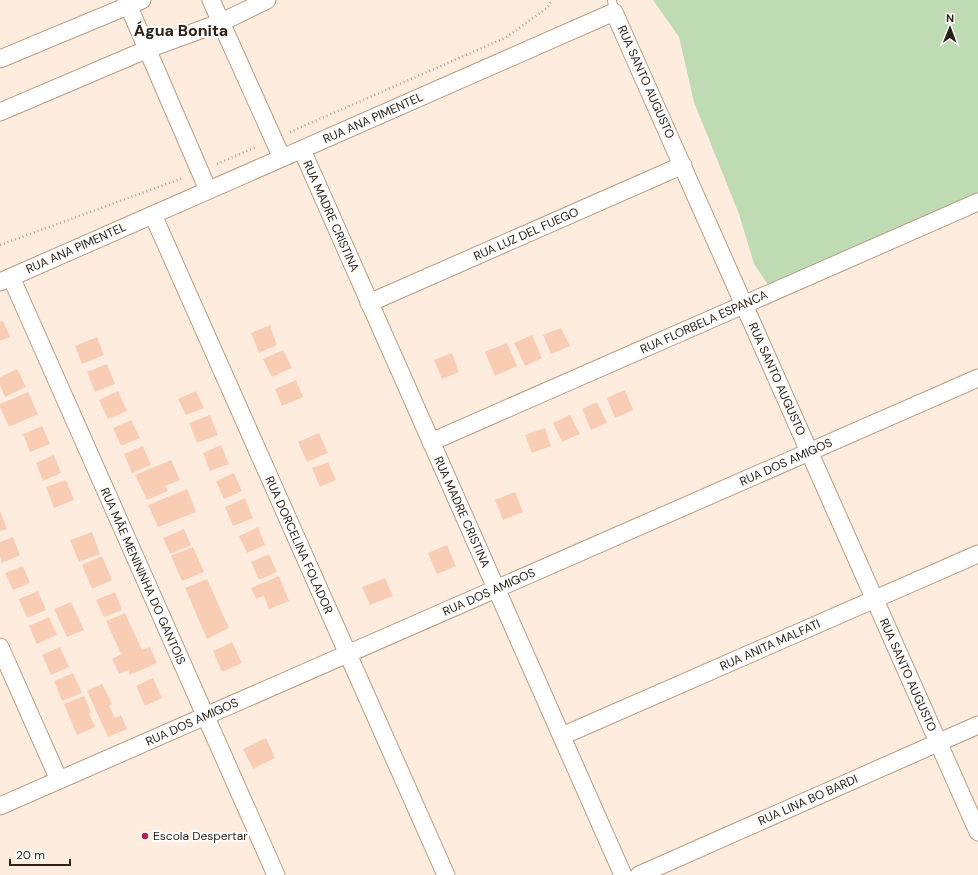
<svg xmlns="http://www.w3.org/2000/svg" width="978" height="875" font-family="'DM Sans',sans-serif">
<rect width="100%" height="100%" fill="#feedde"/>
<!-- green -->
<polygon fill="#bedbb3" points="653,0 978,0 978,194 771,289 754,264 739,214 694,102 679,37"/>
<!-- building -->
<g fill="#f9cdb4">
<polygon points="3,321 10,337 0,341 0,322"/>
<polygon points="270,325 277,345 259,353 251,333"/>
<polygon points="561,328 570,346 551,354 543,335"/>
<polygon points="532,335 542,358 525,366 514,343"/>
<polygon points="97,337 104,355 82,364 75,346"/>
<polygon points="507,343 517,366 495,376 485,352"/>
<polygon points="283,350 292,368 272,377 263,359"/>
<polygon points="452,353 459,372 442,379 434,360"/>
<polygon points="107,364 115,384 95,392 87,372"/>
<polygon points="17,369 26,387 5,397 0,385 0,377"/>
<polygon points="296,380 303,397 282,406 275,389"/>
<polygon points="625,390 633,410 615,418 607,398"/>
<polygon points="118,391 127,411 108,419 99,400"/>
<polygon points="196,391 204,408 186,415 178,399"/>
<polygon points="28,392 38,414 9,427 0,407 0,404"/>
<polygon points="597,402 607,423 591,430 582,409"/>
<polygon points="210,415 218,435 197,443 189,423"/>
<polygon points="570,415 580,434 562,442 553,423"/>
<polygon points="131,420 140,438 121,446 113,428"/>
<polygon points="42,426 50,444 30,452 23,434"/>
<polygon points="545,428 551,446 532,453 525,435"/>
<polygon points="319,433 328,453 307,462 298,442"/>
<polygon points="221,445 229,464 210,471 203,453"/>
<polygon points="143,446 151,465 132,473 124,454"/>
<polygon points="54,455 61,473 43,481 36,463"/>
<polygon points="171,460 180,480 165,486 168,491 147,500 135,475"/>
<polygon points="328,462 336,480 320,487 312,468"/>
<polygon points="234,473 242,491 224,499 216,481"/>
<polygon points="66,480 74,500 54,508 46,487"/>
<polygon points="187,489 196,512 158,527 148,505"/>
<polygon points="515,492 523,512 503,520 495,500"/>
<polygon points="245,498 253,518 233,526 225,507"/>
<polygon points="0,511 7,529 0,531"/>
<polygon points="258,527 265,545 247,553 239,536"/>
<polygon points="184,529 191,545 170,554 163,538"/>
<polygon points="92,532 100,554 79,562 70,540"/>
<polygon points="13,537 20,555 2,563 0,557 0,542"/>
<polygon points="447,545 456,566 437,574 428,553"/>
<polygon points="193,547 204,572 182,581 171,556"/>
<polygon points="269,554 277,572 259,580 251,562"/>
<polygon points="102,556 112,580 92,589 82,565"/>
<polygon points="23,566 30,583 13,590 5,573"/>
<polygon points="279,576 289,601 269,609 264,596 256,599 251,588"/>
<polygon points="385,578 393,596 370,605 362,587"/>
<polygon points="207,579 229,628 207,639 185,588"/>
<polygon points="38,591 46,610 27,618 19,599"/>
<polygon points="115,592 122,610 104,617 96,600"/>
<polygon points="71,602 84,630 67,637 54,609"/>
<polygon points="125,613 142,650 150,647 157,663 130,675 128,670 119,674 112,659 121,654 106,621"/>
<polygon points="49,617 57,635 37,644 29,626"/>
<polygon points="232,642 242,663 222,672 213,651"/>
<polygon points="60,647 69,667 51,675 42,655"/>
<polygon points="73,673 82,693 62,701 54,681"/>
<polygon points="153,678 162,698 145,706 136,686"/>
<polygon points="102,684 112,704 109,706 115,718 121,715 127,729 108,737 87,691"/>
<polygon points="84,696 91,712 89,713 95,727 77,735 64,704"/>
<polygon points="266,738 275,758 253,769 243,749"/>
</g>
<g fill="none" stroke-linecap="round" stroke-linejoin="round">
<defs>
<polyline id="lane" points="612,0 614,12"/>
<g id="street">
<polyline points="126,0 208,190"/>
<polyline points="211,0 282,158"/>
<polyline points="0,59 142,0"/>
<polyline points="0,112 148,49 222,22 267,0"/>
<polyline points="302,150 623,875"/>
<polyline points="153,215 446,875"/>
<polyline points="11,277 276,875"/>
<polyline points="0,282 614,12 978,832"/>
<polyline points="369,303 683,165"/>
<polyline points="431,442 978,202"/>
<polyline points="0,647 59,780"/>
<polyline points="562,736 978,554"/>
<polyline points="0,806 978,378"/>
<polyline points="639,875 978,725"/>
</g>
</defs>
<!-- lane casing -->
<use href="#lane" stroke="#b79d85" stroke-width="10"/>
<!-- street casing -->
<use href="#street" stroke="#b79d85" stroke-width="19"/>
<!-- path -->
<g stroke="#ac9e91" stroke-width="2.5" stroke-dasharray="1 3" stroke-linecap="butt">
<polyline points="290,132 505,38 547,8 552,0"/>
<polyline points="217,164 256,147"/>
<polyline points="0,245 183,178"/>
</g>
<!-- lane -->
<use href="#lane" stroke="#fff" stroke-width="8"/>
<!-- street -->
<use href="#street" stroke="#fff" stroke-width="17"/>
</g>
<!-- markers -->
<circle fill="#b2214b" stroke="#fefefe" stroke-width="1.5" cx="145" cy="836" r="4"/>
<g text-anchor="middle" stroke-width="4" stroke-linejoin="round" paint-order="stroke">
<!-- street labels -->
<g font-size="12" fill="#2b2117" stroke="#fefefe">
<text transform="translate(646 82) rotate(66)" y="4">RUA SANTO AUGUSTO</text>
<text transform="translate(373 118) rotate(-24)" y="4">RUA ANA PIMENTEL</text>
<text transform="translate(331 216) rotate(66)" y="4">RUA MADRE CRISTINA</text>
<text transform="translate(526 234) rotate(-24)" y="4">RUA LUZ DEL FUEGO</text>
<text transform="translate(76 248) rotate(-24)" y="4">RUA ANA PIMENTEL</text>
<text transform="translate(704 322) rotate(-24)" y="4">RUA FLORBELA ESPANCA</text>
<text transform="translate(777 379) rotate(66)" y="4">RUA SANTO AUGUSTO</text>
<text transform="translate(786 462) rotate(-24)" y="4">RUA DOS AMIGOS</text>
<text transform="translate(462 512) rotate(66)" y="4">RUA MADRE CRISTINA</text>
<text transform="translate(299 545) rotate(66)" y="4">RUA DORCELINA FOLADOR</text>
<text transform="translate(143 576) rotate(66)" y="4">RUA MÃE MENININHA DO GANTOIS</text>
<text transform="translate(489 592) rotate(-24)" y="4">RUA DOS AMIGOS</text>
<text transform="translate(770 645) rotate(-24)" y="4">RUA ANITA MALFATI</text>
<text transform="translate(908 675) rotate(66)" y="4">RUA SANTO AUGUSTO</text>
<text transform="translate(192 722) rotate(-24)" y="4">RUA DOS AMIGOS</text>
<text transform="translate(808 800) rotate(-24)" y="4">RUA LINA BO BARDI</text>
</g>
<!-- poi labels -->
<g font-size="12" fill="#2b2117" stroke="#fefefe" text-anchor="start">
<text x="153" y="840">Escola Despertar</text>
</g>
<!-- district labels -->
<g font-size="16" font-weight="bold" fill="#2b2117" stroke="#fefefe">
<text x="181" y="36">Água Bonita</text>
</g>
</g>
<!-- north arrow -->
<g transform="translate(950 28) rotate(1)" stroke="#fefefe" stroke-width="3" paint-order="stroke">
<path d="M0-3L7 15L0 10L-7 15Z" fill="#2b2117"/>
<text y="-6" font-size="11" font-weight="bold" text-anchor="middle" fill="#2b2117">N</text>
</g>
<!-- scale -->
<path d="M10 859v6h60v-6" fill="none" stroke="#2b2117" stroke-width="2"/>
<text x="16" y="859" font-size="12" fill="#2b2117" stroke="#fefefe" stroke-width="3" paint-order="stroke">20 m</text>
</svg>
